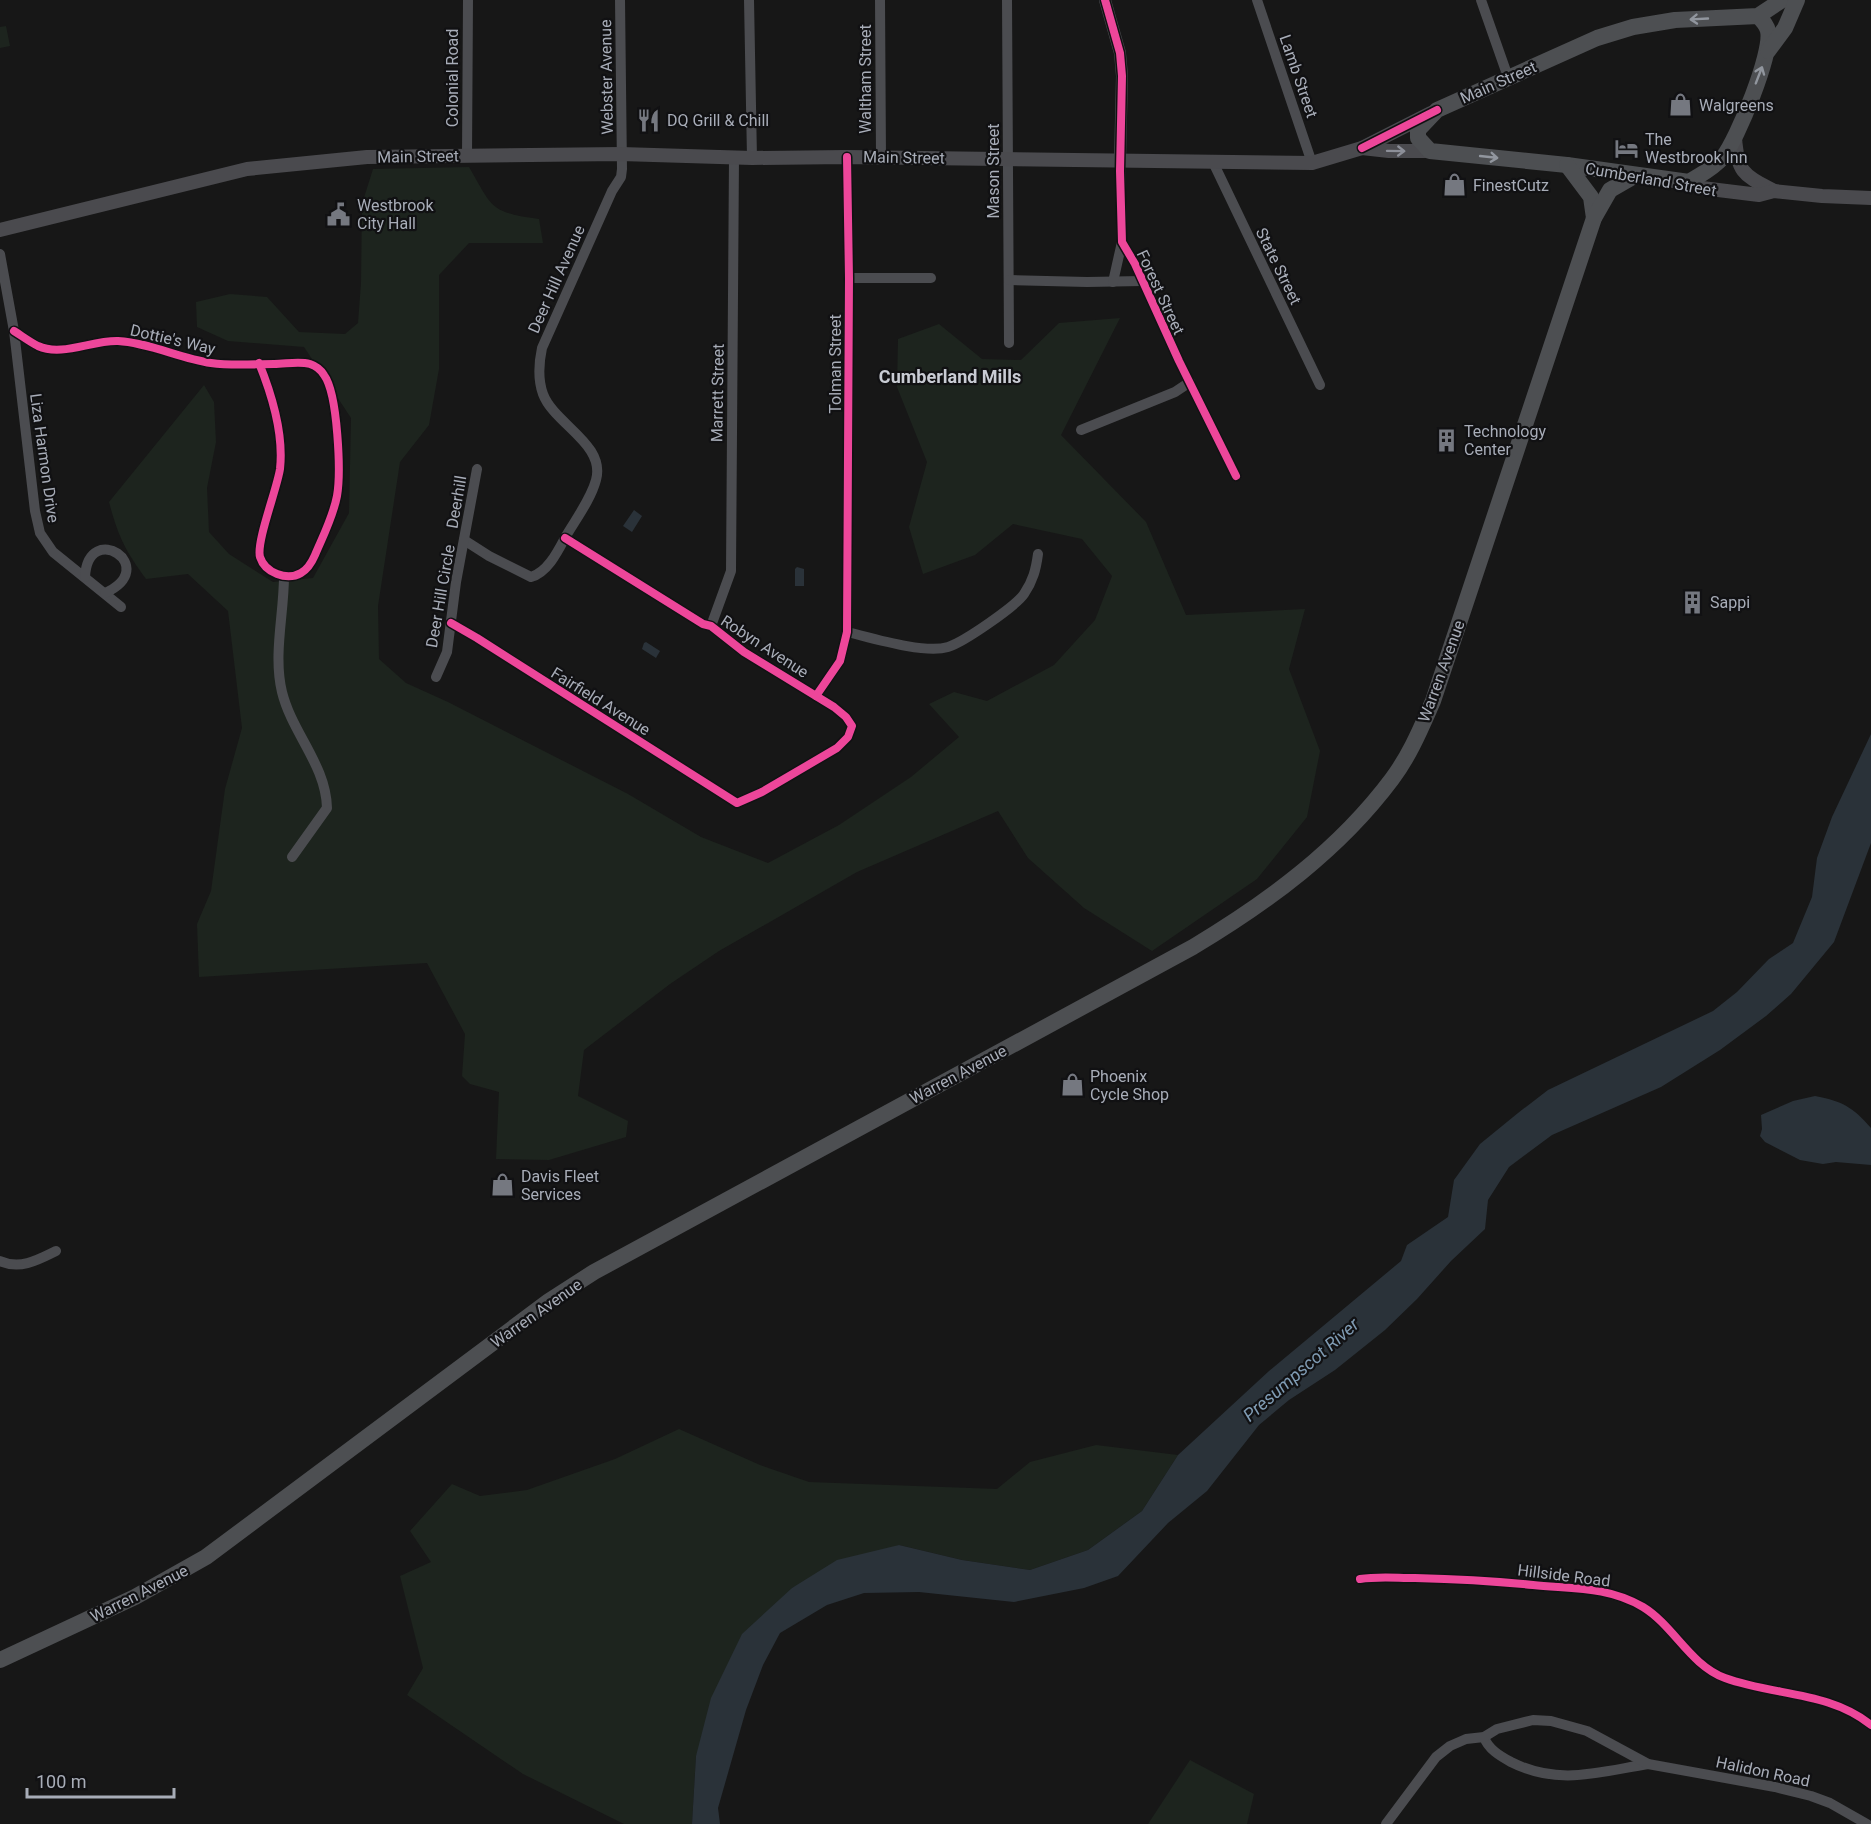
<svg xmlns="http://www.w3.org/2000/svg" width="1871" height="1824" font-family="Roboto,sans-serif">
<rect width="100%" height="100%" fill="#171717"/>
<!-- green -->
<g fill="#1d241e">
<polygon points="6,26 10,46 0,48 0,27"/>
<path d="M469,167C493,208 489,212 539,219L543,243H469L439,275V369L429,425L400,462L378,606L379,659L406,683L448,702L628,794L701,837L768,863L839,825L911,777L959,737L929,704L954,692L987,701L1054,665L1095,620L1112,576L1082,539L1013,524L975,555L923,574L909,527L927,462L897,387L898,339L939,324L982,359L1021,360L1059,323L1120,318L1061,435L1146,522L1186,615L1305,609L1289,669L1320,751L1307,817L1257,879L1152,951L1084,908L1028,858L998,811L857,872L719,951L670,984L584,1050L578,1096L628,1121L626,1137L549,1160L496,1159L499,1092L470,1084L462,1076L465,1034L427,963L199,977L197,924L211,891L225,789L242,728L228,611L188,574L146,579C125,550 118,536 109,502L204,385L214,402L216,442L207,488L209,532L229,554L273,582L313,578L349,513L351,418L304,347L228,341L197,327L196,302L230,294L267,297L299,332L345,334L358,323L361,283L362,204L373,169Z"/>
<polygon points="679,1429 760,1465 809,1482 997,1489 1030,1462 1096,1445 1178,1455 1142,1511 1088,1550 1030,1570 962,1560 899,1545 792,1588 696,1756 692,1824 624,1824 523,1774 407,1695 423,1668 400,1576 431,1562 410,1531 452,1484 480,1496 527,1490 615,1459"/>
<polygon points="1190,1760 1254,1794 1247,1824 1148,1824"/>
</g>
<!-- water -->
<g fill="#2a3239">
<polygon points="634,510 642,516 632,532 623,526"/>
<polygon points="797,567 804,569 804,586 795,586 795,569"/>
<polygon points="646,642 660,651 656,658 642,649 644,643"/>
<polygon points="1871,734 1871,843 1834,942 1791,994 1766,1016 1720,1050 1661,1087 1552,1135 1509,1167 1488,1200 1485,1229 1451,1261 1417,1299 1385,1330 1335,1370 1289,1400 1259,1425 1207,1491 1168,1523 1118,1576 1084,1588 1014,1602 919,1592 864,1593 827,1605 780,1633 763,1665 746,1710 718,1808 720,1824 692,1824 696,1756 711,1698 742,1634 792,1588 837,1560 899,1545 962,1560 1030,1570 1088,1550 1142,1511 1178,1455 1269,1371 1401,1261 1407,1245 1448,1217 1454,1180 1480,1144 1518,1113 1548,1090 1713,1011 1737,992 1769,959 1793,943 1812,897 1817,858 1832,817"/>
<path d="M1815,1096C1842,1101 1853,1107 1871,1128V1165L1836,1162L1823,1164L1800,1160L1765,1142L1760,1136L1762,1129L1761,1115L1793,1101Z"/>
</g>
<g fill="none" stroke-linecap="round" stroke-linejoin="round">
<!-- minor -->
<g stroke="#4b4c50" stroke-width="10">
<polyline points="749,0 752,158"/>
<polyline points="880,0 881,157"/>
<polyline points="1007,0 1009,343"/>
<polyline points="1257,0 1312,163"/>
<polyline points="1481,0 1508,77"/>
<polyline points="467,156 468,0"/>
<polyline points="1120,160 1122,242 1135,264 1179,361 1236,476"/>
<polyline points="1212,160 1320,385"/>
<polyline points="0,254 14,331 35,511 40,533 53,552 121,607"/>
<polyline points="849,278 931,278"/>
<polyline points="1009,280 1087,282 1142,281"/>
<polyline points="1113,282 1122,242"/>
<path d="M14,331C22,336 30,342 38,346C62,357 92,340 118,341C150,343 179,358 211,363C232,366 253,364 274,364C286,364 299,361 310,364C316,366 321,370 324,375C338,394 341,473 337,496C333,517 323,536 315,555C312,562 308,569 301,573C287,581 265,573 260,557C256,542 277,489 280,469C284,433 272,395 259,363"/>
<polyline points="1081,430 1175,392 1190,382"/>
<path d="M464,540L489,556L531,577C548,572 558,551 566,536C576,519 591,499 596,480C606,444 554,424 543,394C538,380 539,362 542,348L612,191L621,177L622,169L620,0"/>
<path d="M284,576C284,614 273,655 282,692C292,733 326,765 327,808L292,857"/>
<path d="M85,577C88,519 162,567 105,593"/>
<polyline points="451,623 477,638 737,803 762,792 837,748 848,737 852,726 846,717 834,707 744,652 711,626 703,624 565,538"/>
<polyline points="711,626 731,571 734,157"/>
<path d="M847,632C872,638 924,654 948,647C964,642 1016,606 1024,594C1033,581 1036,569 1038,554"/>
<polyline points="436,677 447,652 456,582 477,469"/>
<polyline points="816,696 840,661 847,632 849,278 847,157"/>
<path d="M0,1261C20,1270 38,1260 56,1251"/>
<path d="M1360,1579C1378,1576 1396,1578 1415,1578C1454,1579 1493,1581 1533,1585C1571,1589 1608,1586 1643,1607C1674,1626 1690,1665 1725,1678C1774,1696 1829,1691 1871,1725"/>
<path d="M1484,1737C1488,1749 1500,1756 1511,1762C1558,1786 1599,1772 1648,1764"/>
<polyline points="1386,1824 1436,1757 1450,1746 1466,1739 1484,1737 1497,1729 1533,1720 1551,1721 1587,1731 1648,1764 1775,1787 1811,1796 1830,1803 1867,1824"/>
</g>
<!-- tertiary -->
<polyline stroke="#4b4c50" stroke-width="12" points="1105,0 1120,53 1122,76 1120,160"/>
<!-- secondary -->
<g stroke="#4a4a4e" stroke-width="14">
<path d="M1735,138C1738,174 1744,175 1774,191"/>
<polyline points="1362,148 1389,151 1430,151"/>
<polyline points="1689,182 1702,188 1759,195 1774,191 1822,196 1871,198"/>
<polyline points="0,230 247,169 367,157 621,154 752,158 847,157 1312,163 1362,148 1431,113"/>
</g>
<!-- primary -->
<g stroke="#4d4f52" stroke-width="16">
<path d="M1758,16C1762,20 1767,25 1768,31C1773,52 1737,140 1723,157C1714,168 1700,175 1689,182L1567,165L1430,151L1418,138V130L1437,110L1597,38L1633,27L1675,20L1758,16L1782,0"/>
<polyline points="1768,51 1785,28 1797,0"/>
<polyline points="1567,165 1591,197 1594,218"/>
<path d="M0,1660L135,1597L206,1557L549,1301L594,1272L1193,947C1268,902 1339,850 1392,779C1410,755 1421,728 1433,701L1594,218L1610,190L1636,175"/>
</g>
<defs>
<g id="cycleway">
<polyline points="1105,0 1120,53 1122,76 1120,171 1122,242 1135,264 1179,361 1236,476"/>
<polyline points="1362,148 1437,110"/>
<path d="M14,331C22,336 30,342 38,346C62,357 92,340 118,341C150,343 179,358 211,363C232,366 253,364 274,364C286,364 299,361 310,364C316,366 321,370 324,375C338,394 341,473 337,496C333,517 323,536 315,555C312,562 308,569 301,573C287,581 265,573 260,557C256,542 277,489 280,469C284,433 272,395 259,363"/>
<polyline points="451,623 477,638 737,803 762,792 837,748 848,737 852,726 846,717 834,707 744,652 711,626 703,624 565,538"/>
<polyline points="816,696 840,661 847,632 849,278 847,157"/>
<path d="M1360,1579C1378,1576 1396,1578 1415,1578C1454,1579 1493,1581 1533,1585C1571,1589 1608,1586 1643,1607C1674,1626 1690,1665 1725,1678C1774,1696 1829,1691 1871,1725"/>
</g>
</defs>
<!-- cycleway casing -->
<use href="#cycleway" stroke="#111113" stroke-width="11"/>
<!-- cycleway -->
<use href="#cycleway" stroke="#ed469a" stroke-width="8"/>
</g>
<!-- one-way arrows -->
<defs><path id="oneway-shaft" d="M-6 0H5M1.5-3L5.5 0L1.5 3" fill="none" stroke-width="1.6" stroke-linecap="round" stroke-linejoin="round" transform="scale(1.5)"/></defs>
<g stroke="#91969e">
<use href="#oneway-shaft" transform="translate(1699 19) rotate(177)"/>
<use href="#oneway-shaft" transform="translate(1759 75) rotate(-69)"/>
<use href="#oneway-shaft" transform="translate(1489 157) rotate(6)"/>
</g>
<use stroke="#8c8f98" href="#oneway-shaft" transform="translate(1396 151) rotate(1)"/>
<!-- icons -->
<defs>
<symbol id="shop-bare" viewBox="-9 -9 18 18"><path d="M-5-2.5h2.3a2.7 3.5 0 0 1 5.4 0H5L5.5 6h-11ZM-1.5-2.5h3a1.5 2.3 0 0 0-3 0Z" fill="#757880" stroke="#111113" stroke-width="2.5" paint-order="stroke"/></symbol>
<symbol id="restaurant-bare" viewBox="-9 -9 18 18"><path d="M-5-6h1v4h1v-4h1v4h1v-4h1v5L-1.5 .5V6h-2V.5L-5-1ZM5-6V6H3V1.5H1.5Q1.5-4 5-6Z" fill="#757880" stroke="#111113" stroke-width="2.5" paint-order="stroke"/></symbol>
<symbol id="hotel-bare" viewBox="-9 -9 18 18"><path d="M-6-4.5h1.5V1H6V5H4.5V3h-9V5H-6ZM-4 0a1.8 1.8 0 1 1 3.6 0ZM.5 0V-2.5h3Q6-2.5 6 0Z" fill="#757880" stroke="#111113" stroke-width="2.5" paint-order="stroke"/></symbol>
<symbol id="civic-bare" viewBox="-9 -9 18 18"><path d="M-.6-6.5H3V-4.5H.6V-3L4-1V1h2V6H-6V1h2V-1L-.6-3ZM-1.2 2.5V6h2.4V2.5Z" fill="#757880" stroke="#111113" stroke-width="2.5" paint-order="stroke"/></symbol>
<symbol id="building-bare" viewBox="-9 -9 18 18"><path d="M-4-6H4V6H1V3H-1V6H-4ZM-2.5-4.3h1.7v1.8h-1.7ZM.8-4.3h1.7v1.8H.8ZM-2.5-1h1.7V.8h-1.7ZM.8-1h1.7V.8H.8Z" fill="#757880" stroke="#111113" stroke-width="2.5" paint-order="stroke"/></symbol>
</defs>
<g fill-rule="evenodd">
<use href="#shop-bare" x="1664" y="88" width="33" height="33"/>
<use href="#restaurant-bare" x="632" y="104" width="33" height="33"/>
<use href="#hotel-bare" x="1610" y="132" width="33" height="33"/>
<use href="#shop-bare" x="1438" y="168" width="33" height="33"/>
<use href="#civic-bare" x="322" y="198" width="33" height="33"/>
<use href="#building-bare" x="1430" y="424" width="33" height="33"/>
<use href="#building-bare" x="1676" y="586" width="33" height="33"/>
<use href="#shop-bare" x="1056" y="1068" width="33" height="33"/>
<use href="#shop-bare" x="486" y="1168" width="33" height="33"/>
</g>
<g text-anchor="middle" stroke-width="4.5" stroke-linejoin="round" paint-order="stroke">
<!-- street labels -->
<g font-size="16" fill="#a8adb8" stroke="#111113">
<text transform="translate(1299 76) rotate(71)" y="6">Lamb Street</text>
<text transform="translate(606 77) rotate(-91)" y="6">Webster Avenue</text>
<text transform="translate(452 78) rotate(-90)" y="6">Colonial Road</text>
<text transform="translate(865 79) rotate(-90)" y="6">Waltham Street</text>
<text transform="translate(1498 82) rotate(-24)" y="6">Main Street</text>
<text transform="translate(418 156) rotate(-1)" y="6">Main Street</text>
<text transform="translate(904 157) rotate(1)" y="6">Main Street</text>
<text transform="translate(993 171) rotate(-90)" y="6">Mason Street</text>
<text transform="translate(1651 179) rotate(10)" y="6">Cumberland Street</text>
<text transform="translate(1279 266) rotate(64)" y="6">State Street</text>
<text transform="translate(556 279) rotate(-66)" y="6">Deer Hill Avenue</text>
<text transform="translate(1161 292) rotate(65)" y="6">Forest Street</text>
<text transform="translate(173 339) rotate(13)" y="6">Dottie's Way</text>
<text transform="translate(835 364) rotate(-90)" y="6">Tolman Street</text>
<text transform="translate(717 393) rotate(-89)" y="6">Marrett Street</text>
<text transform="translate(45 458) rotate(82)" y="6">Liza Harmon Drive</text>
<text transform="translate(456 502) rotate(-80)" y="6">Deerhill</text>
<text transform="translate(440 596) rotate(-80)" y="6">Deer Hill Circle</text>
<text transform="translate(765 646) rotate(33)" y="6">Robyn Avenue</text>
<text transform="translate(1441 671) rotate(-70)" y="6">Warren Avenue</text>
<text transform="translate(601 701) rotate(32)" y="6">Fairfield Avenue</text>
<text transform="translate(958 1074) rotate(-28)" y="6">Warren Avenue</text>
<text transform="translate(536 1313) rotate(-35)" y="6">Warren Avenue</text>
<text transform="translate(1564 1575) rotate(7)" y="6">Hillside Road</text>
<text transform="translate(139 1593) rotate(-27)" y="6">Warren Avenue</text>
<text transform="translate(1763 1771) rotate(12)" y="6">Halidon Road</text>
</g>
<!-- poi labels -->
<g font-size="16" fill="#a8adb8" stroke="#111113" text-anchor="start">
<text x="1699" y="111">Walgreens</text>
<text x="667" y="126">DQ Grill &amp; Chill</text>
<text x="1645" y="145">The<tspan x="1645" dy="18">Westbrook Inn</tspan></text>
<text x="1473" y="191">FinestCutz</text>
<text x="357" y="211">Westbrook<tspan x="357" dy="18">City Hall</tspan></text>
<text x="1464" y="437">Technology<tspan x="1464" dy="18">Center</tspan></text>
<text x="1710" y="608">Sappi</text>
<text x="1090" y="1082">Phoenix<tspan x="1090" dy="18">Cycle Shop</tspan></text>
<text x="521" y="1182">Davis Fleet<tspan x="521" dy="18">Services</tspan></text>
</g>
<!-- neighbourhood labels -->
<g font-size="18" font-weight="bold" fill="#c9ccd4" stroke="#111113">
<text x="950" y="383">Cumberland Mills</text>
</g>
<!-- water labels -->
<g font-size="18" font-style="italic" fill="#7f9bb3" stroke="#111113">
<text transform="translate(1301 1370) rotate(-41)" y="6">Presumpscot River</text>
</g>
</g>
<!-- scale -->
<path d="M27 1788v9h147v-9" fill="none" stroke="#a8adb8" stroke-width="3"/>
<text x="36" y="1788" font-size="18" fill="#a8adb8" stroke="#111113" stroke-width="4.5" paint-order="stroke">100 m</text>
</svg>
